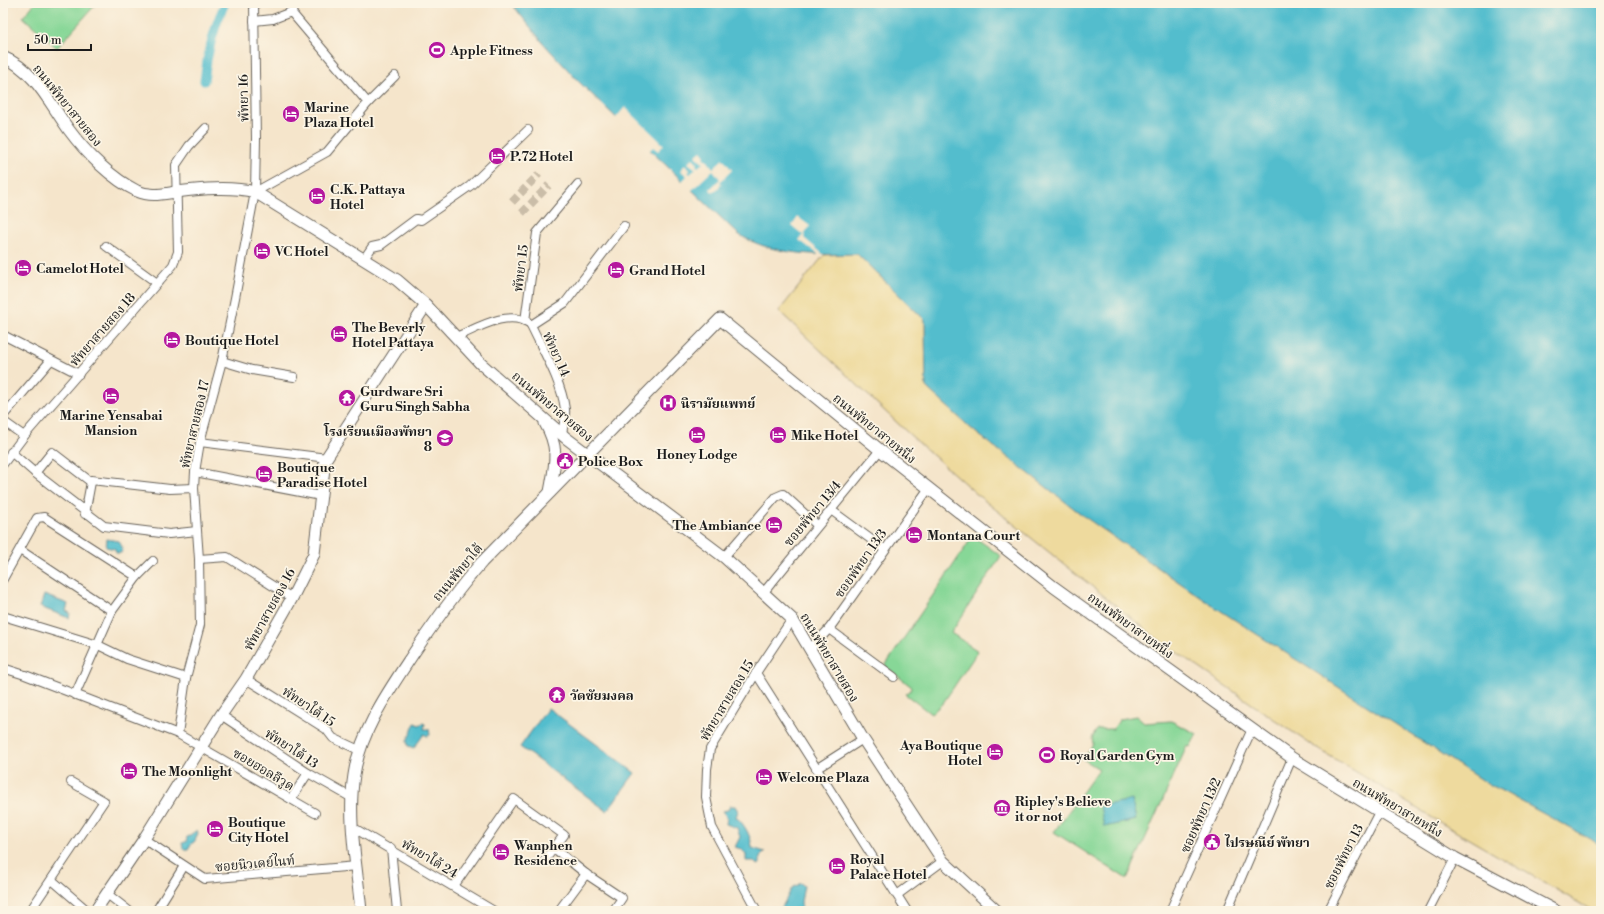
<svg xmlns="http://www.w3.org/2000/svg" width="1604" height="914" font-family="'Libre Bodoni','Noto Serif Thai',serif">
<rect width="100%" height="100%" fill="#fcf5e5"/>
<filter id="ink" filterUnits="userSpaceOnUse"><feTurbulence type="fractalNoise" baseFrequency=".025" numOctaves="2"/><feDisplacementMap in="SourceGraphic" scale="8" xChannelSelector="R" yChannelSelector="G"/><feConvolveMatrix kernelMatrix="1 2 1 2 8 2 1 2 1" color-interpolation-filters="sRGB"/></filter>
<filter id="wash" filterUnits="userSpaceOnUse"><feTurbulence type="fractalNoise" baseFrequency=".012" numOctaves="4" result="noise"/><feDisplacementMap in="SourceGraphic" scale="16" xChannelSelector="R" yChannelSelector="G"/><feGaussianBlur stdDeviation="0.9" result="paint"/><feColorMatrix in="noise" values="0 0 0 0 0 0 0 0 0 0 0 0 0 0 0 0 0 1.4 0 .05"/><feComposite in="paint" operator="in"/></filter>
<g filter="url(#wash)">
<rect width="100%" height="100%" fill="#f5e5cb"/>
<!-- green -->
<g fill="#87d797" stroke="#527a5a">
<polygon points="35,3 97,3 57,48 23,17"/>
<polygon points="973,536 1001,556 951,633 978,651 943,703 931,714 905,694 913,688 885,666"/>
<polygon points="1136,716 1144,723 1171,721 1197,734 1190,747 1187,746 1127,879 1054,832 1099,769 1083,759 1093,744 1092,738 1097,729 1113,729 1120,719"/>
</g>
<!-- sand -->
<polygon fill="#eeda9e" stroke="#857b5d" points="857,254 925,320 926,387 974,431 1085,517 1212,605 1480,779 1601,845 1601,911 1593,911 1441,823 1310,744 1159,640 980,497 908,433 779,311 824,255"/>
<!-- water -->
<g fill="#52bdcd" stroke="#376c74">
<path d="M511,3H1601V845L1480,779L1212,605L1085,517L974,431L926,387L925,320L857,254C817,255 773,256 738,234L579,82L544,44Z"/>
<polygon points="107,539 119,541 123,549 121,553 116,553 115,549 106,547"/>
<polygon points="44,595 68,604 66,611 70,613 69,618 40,607"/>
<polygon points="548,708 635,773 607,811 520,747"/>
<polygon points="415,723 419,725 423,723 425,724 424,729 429,729 430,735 427,736 424,734 414,748 408,746 407,741"/>
<polygon points="1132,800 1136,820 1104,827 1100,806"/>
<path d="M730,806H735L738,811L736,817C744,823 752,838 752,848L765,852L760,857V864L758,865L754,861H746V854L741,849L735,847L740,837L737,828L726,824L727,817L722,811L728,810Z"/>
<polygon points="197,830 198,833 195,841 191,844 188,849 183,849 182,843 186,842 187,837"/>
<polygon points="801,883 804,886 801,902 802,911 780,911 792,888"/>
</g>
<!-- pier -->
<g fill="#f5e5cb">
<polygon points="625,107 664,145 658,151 653,147 649,151 615,119"/>
<polygon points="701,151 705,156 703,158 707,160 713,168 723,159 732,170 720,182 722,184 713,193 710,189 720,179 713,170 691,191 681,182 687,176 680,170 685,165 690,170 688,172 690,174 696,169 688,163 693,158 698,163 696,165 698,167 703,163 695,156"/>
<polygon points="798,217 810,226 805,234 804,238 824,255 822,257 817,256 818,254 799,240 803,235 792,226"/>
</g>
<g fill="none" stroke-linecap="round" stroke-linejoin="round">
<!-- canal -->
<path stroke="#52bdcd" stroke-width="9" d="M204,81C207,54 214,27 225,3"/>
</g>
</g>
<g filter="url(#ink)">
<g fill="none" stroke-linecap="round" stroke-linejoin="round">
<!-- street-tunnel -->
<g stroke="#cabda8" stroke-width="8" stroke-dasharray="8 4" stroke-linecap="butt">
<polyline points="512,202 539,174"/>
<polyline points="522,213 549,185"/>
</g>
<defs>
<g id="street">
<polyline points="291,12 297,3"/>
<polyline points="254,21 273,19 291,12 368,103"/>
<polyline points="255,192 327,152 368,103 395,76"/>
<polyline points="106,246 157,283"/>
<polyline points="364,259 372,247 381,245 416,219 421,220 470,186 528,130"/>
<polyline points="525,321 537,233 578,184"/>
<polyline points="531,325 565,303 624,226"/>
<path d="M531,325C543,351 561,380 565,409C566,417 563,426 562,434"/>
<polyline points="3,335 79,374"/>
<path d="M456,337C476,329 507,309 529,323"/>
<polyline points="222,361 252,370 294,377"/>
<polyline points="3,416 51,360"/>
<polyline points="3,421 24,436"/>
<polyline points="200,442 327,458"/>
<polyline points="11,452 35,473 104,526 169,534 197,531"/>
<polyline points="3,464 24,436 173,265 178,252 176,165 189,146 206,128"/>
<polyline points="195,472 321,496"/>
<polyline points="35,473 52,452 91,482"/>
<polyline points="91,482 91,480 170,489 194,488"/>
<polyline points="831,510 884,549"/>
<polyline points="85,514 91,482"/>
<polyline points="20,550 112,611"/>
<polyline points="724,557 776,497 783,494 817,525"/>
<polyline points="199,559 227,557 292,598"/>
<polyline points="3,579 37,518 44,517 47,519 137,577"/>
<polyline points="764,592 880,450"/>
<polyline points="3,616 98,645 127,659 186,678"/>
<polyline points="829,629 894,677"/>
<polyline points="810,649 829,629 929,488"/>
<polyline points="3,668 25,675 178,734 315,813"/>
<polyline points="756,673 907,911"/>
<polyline points="246,679 326,729 333,738 359,750"/>
<polyline points="75,695 112,611 137,577 153,561"/>
<polyline points="221,715 308,773 352,798"/>
<polyline points="178,734 186,678 200,625 199,559 194,488 195,472 200,442 222,361 235,298 255,192 256,139 254,3"/>
<polyline points="816,769 863,739"/>
<polyline points="291,799 308,773"/>
<polyline points="354,828 494,911"/>
<polyline points="144,839 205,879 357,866"/>
<polyline points="391,848 397,911"/>
<polyline points="555,849 586,874 622,898 613,911"/>
<polyline points="52,880 88,911"/>
<polyline points="454,886 514,799 564,835 544,861"/>
<polyline points="106,893 129,911"/>
<polyline points="897,895 943,861"/>
<polyline points="560,909 586,874"/>
<polyline points="30,911 104,801 71,782"/>
<polyline points="156,911 184,866"/>
<polyline points="757,911 712,827 706,797 707,769 710,749 756,673 792,619"/>
<polyline points="1170,911 1252,729"/>
<polyline points="1227,911 1292,758"/>
<polyline points="1328,911 1379,812"/>
<polyline points="1428,911 1455,858"/>
</g>
<g id="secondary">
<path d="M3,57C35,70 50,104 69,130C86,153 112,179 137,191C151,197 162,194 176,192C201,189 230,186 255,192L397,280L426,305L480,363L543,418L566,438L724,557L792,619L863,739L943,861L997,911"/>
<path d="M545,423C560,449 555,464 550,492"/>
<polyline points="95,911 144,839 221,715 246,679 292,598 314,554 325,460 426,305"/>
<path d="M361,911C357,868 347,818 354,775C361,729 390,689 415,651C436,620 457,590 482,562L720,319L880,450L1054,587L1292,758L1455,858L1556,911"/>
</g>
</defs>
<!-- street casing -->
<use href="#street" stroke="#686259" stroke-width="10"/>
<!-- secondary casing -->
<use href="#secondary" stroke="#686259" stroke-width="13"/>
<!-- street -->
<use href="#street" stroke="#fff" stroke-width="8"/>
<!-- secondary -->
<use href="#secondary" stroke="#fff" stroke-width="11"/>
</g>
</g>
<!-- icons -->
<defs>
<symbol id="stadium-disc" viewBox="-11 -11 22 22"><circle r="9.5" fill="#b5179e" stroke="#fcf5e5"/><path d="M0-5a6.5 5 0 1 0 0 10a6.5 5 0 1 0 0-10ZM-3.5-1.8h7v3.6h-7Z" fill="#fff"/></symbol>
<symbol id="hotel-disc" viewBox="-11 -11 22 22"><circle r="9.5" fill="#b5179e" stroke="#fcf5e5"/><path d="M-6-4.5h1.5V1H6V5H4.5V3h-9V5H-6ZM-4 0a1.8 1.8 0 1 1 3.6 0ZM.5 0V-2.5h3Q6-2.5 6 0Z" fill="#fff"/></symbol>
<symbol id="temple-disc" viewBox="-11 -11 22 22"><circle r="9.5" fill="#b5179e" stroke="#fcf5e5"/><path d="M0-6L5-2H3V0L6.5 2.5H4V6H1.5V3h-3V6H-4V2.5H-6.5L-3 0V-2H-5Z" fill="#fff"/></symbol>
<symbol id="hospital-disc" viewBox="-11 -11 22 22"><circle r="9.5" fill="#b5179e" stroke="#fcf5e5"/><path d="M-5-5h3v3.5h4V-5h3V5h-3V1.5h-4V5h-3Z" fill="#fff"/></symbol>
<symbol id="school-disc" viewBox="-11 -11 22 22"><circle r="9.5" fill="#b5179e" stroke="#fcf5e5"/><path d="M0-5L7-2L0 1L-7-2ZM-4 1L0 2.5L4 1V4Q0 6-4 4Z" fill="#fff"/></symbol>
<symbol id="civic-disc" viewBox="-11 -11 22 22"><circle r="9.5" fill="#b5179e" stroke="#fcf5e5"/><path d="M-.6-6.5H3V-4.5H.6V-3L4-1V1h2V6H-6V1h2V-1L-.6-3ZM-1.2 2.5V6h2.4V2.5Z" fill="#fff"/></symbol>
<symbol id="museum-disc" viewBox="-11 -11 22 22"><circle r="9.5" fill="#b5179e" stroke="#fcf5e5"/><path d="M0-6L6-3V-2H-6V-3ZM-5-1h2V3h-2ZM-1-1h2V3h-2ZM3-1h2V3H3ZM-6 4H6V6H-6Z" fill="#fff"/></symbol>
</defs>
<g fill-rule="evenodd">
<use href="#stadium-disc" x="427" y="40" width="20" height="20"/>
<use href="#hotel-disc" x="281" y="104" width="20" height="20"/>
<use href="#hotel-disc" x="487" y="146" width="20" height="20"/>
<use href="#hotel-disc" x="307" y="186" width="20" height="20"/>
<use href="#hotel-disc" x="252" y="241" width="20" height="20"/>
<use href="#hotel-disc" x="13" y="258" width="20" height="20"/>
<use href="#hotel-disc" x="606" y="260" width="20" height="20"/>
<use href="#hotel-disc" x="329" y="324" width="20" height="20"/>
<use href="#hotel-disc" x="162" y="330" width="20" height="20"/>
<use href="#hotel-disc" x="101" y="386" width="20" height="20"/>
<use href="#temple-disc" x="337" y="388" width="20" height="20"/>
<use href="#hospital-disc" x="658" y="393" width="20" height="20"/>
<use href="#hotel-disc" x="687" y="425" width="20" height="20"/>
<use href="#hotel-disc" x="768" y="425" width="20" height="20"/>
<use href="#school-disc" x="435" y="428" width="20" height="20"/>
<use href="#civic-disc" x="555" y="451" width="20" height="20"/>
<use href="#hotel-disc" x="254" y="464" width="20" height="20"/>
<use href="#hotel-disc" x="764" y="515" width="20" height="20"/>
<use href="#hotel-disc" x="904" y="525" width="20" height="20"/>
<use href="#temple-disc" x="547" y="685" width="20" height="20"/>
<use href="#hotel-disc" x="985" y="742" width="20" height="20"/>
<use href="#stadium-disc" x="1037" y="745" width="20" height="20"/>
<use href="#hotel-disc" x="119" y="761" width="20" height="20"/>
<use href="#hotel-disc" x="754" y="767" width="20" height="20"/>
<use href="#museum-disc" x="992" y="798" width="20" height="20"/>
<use href="#hotel-disc" x="205" y="819" width="20" height="20"/>
<use href="#civic-disc" x="1202" y="832" width="20" height="20"/>
<use href="#hotel-disc" x="491" y="842" width="20" height="20"/>
<use href="#hotel-disc" x="827" y="856" width="20" height="20"/>
</g>
<g text-anchor="middle" stroke-width="3.5" stroke-linejoin="round" paint-order="stroke">
<!-- poi labels -->
<g font-size="13" font-weight="bold" fill="#1c1c1c" stroke="#fcf5e5" text-anchor="start">
<text x="450" y="55">Apple Fitness</text>
<text x="304" y="112">Marine<tspan x="304" dy="15">Plaza Hotel</tspan></text>
<text x="510" y="161">P.72 Hotel</text>
<text x="330" y="194">C.K. Pattaya<tspan x="330" dy="15">Hotel</tspan></text>
<text x="275" y="256">VC Hotel</text>
<text x="36" y="273">Camelot Hotel</text>
<text x="629" y="275">Grand Hotel</text>
<text x="352" y="332">The Beverly<tspan x="352" dy="15">Hotel Pattaya</tspan></text>
<text x="185" y="345">Boutique Hotel</text>
<text x="360" y="396">Gurdware Sri<tspan x="360" dy="15">Guru Singh Sabha</tspan></text>
<text x="681" y="408">นิรามัยแพทย์</text>
<text x="111" y="420" text-anchor="middle">Marine Yensabai<tspan x="111" dy="15">Mansion</tspan></text>
<text x="432" y="436" text-anchor="end">โรงเรียนเมืองพัทยา<tspan x="432" dy="15">8</tspan></text>
<text x="791" y="440">Mike Hotel</text>
<text x="697" y="459" text-anchor="middle">Honey Lodge</text>
<text x="578" y="466">Police Box</text>
<text x="277" y="472">Boutique<tspan x="277" dy="15">Paradise Hotel</tspan></text>
<text x="761" y="530" text-anchor="end">The Ambiance</text>
<text x="927" y="540">Montana Court</text>
<text x="570" y="700">วัดชัยมงคล</text>
<text x="982" y="750" text-anchor="end">Aya Boutique<tspan x="982" dy="15">Hotel</tspan></text>
<text x="1060" y="760">Royal Garden Gym</text>
<text x="142" y="776">The Moonlight</text>
<text x="777" y="782">Welcome Plaza</text>
<text x="1015" y="806">Ripley's Believe<tspan x="1015" dy="15">it or not</tspan></text>
<text x="228" y="827">Boutique<tspan x="228" dy="15">City Hotel</tspan></text>
<text x="1225" y="847">ไปรษณีย์ พัทยา</text>
<text x="514" y="850">Wanphen<tspan x="514" dy="15">Residence</tspan></text>
<text x="850" y="864">Royal<tspan x="850" dy="15">Palace Hotel</tspan></text>
</g>
<!-- street labels -->
<g font-size="13" fill="#1c1c1c" stroke="#fcf5e5">
<text transform="translate(243 98) rotate(-91)" y="5">พัทยา 16</text>
<text transform="translate(68 105) rotate(51)" y="5">ถนนพัทยาสายสอง</text>
<text transform="translate(520 268) rotate(-83)" y="5">พัทยา 15</text>
<text transform="translate(102 329) rotate(-49)" y="5">พัทยาสายสอง 18</text>
<text transform="translate(557 354) rotate(66)" y="5">พัทยา 14</text>
<text transform="translate(553 406) rotate(40)" y="5">ถนนพัทยาสายสอง</text>
<text transform="translate(194 424) rotate(-77)" y="5">พัทยาสายสอง 17</text>
<text transform="translate(875 428) rotate(39)" y="5">ถนนพัทยาสายหนึ่ง</text>
<text transform="translate(812 513) rotate(-50)" y="5">ซอยพัทยา 13/4</text>
<text transform="translate(860 563) rotate(-55)" y="5">ซอยพัทยา 13/3</text>
<text transform="translate(457 572) rotate(-50)" y="5">ถนนพัทยาใต้</text>
<text transform="translate(269 609) rotate(-61)" y="5">พัทยาสายสอง 16</text>
<text transform="translate(1131 625) rotate(36)" y="5">ถนนพัทยาสายหนึ่ง</text>
<text transform="translate(830 657) rotate(59)" y="5">ถนนพัทยาสายสอง</text>
<text transform="translate(726 700) rotate(-59)" y="5">พัทยาสายสอง 15</text>
<text transform="translate(309 706) rotate(34)" y="5">พัทยาใต้ 15</text>
<text transform="translate(292 748) rotate(33)" y="5">พัทยาใต้ 13</text>
<text transform="translate(264 769) rotate(31)" y="5">ซอยฮอลลีวูด</text>
<text transform="translate(1398 807) rotate(31)" y="5">ถนนพัทยาสายหนึ่ง</text>
<text transform="translate(1200 815) rotate(-66)" y="5">ซอยพัทยา 13/2</text>
<text transform="translate(1343 856) rotate(-63)" y="5">ซอยพัทยา 13</text>
<text transform="translate(430 858) rotate(31)" y="5">พัทยาใต้ 24</text>
<text transform="translate(255 863) rotate(-5)" y="5">ซอยนิวเดย์ไนท์</text>
</g>
</g>
<!-- margin -->
<rect width="1604" height="914" fill="none" stroke="#fcf5e5" stroke-width="16"/>
<!-- scale -->
<path d="M28 44v6h63v-6" fill="none" stroke="#1c1c1c" stroke-width="2"/>
<text x="34" y="44" font-size="12" fill="#1c1c1c" stroke="#fcf5e5" stroke-width="3" paint-order="stroke">50 m</text>
</svg>
